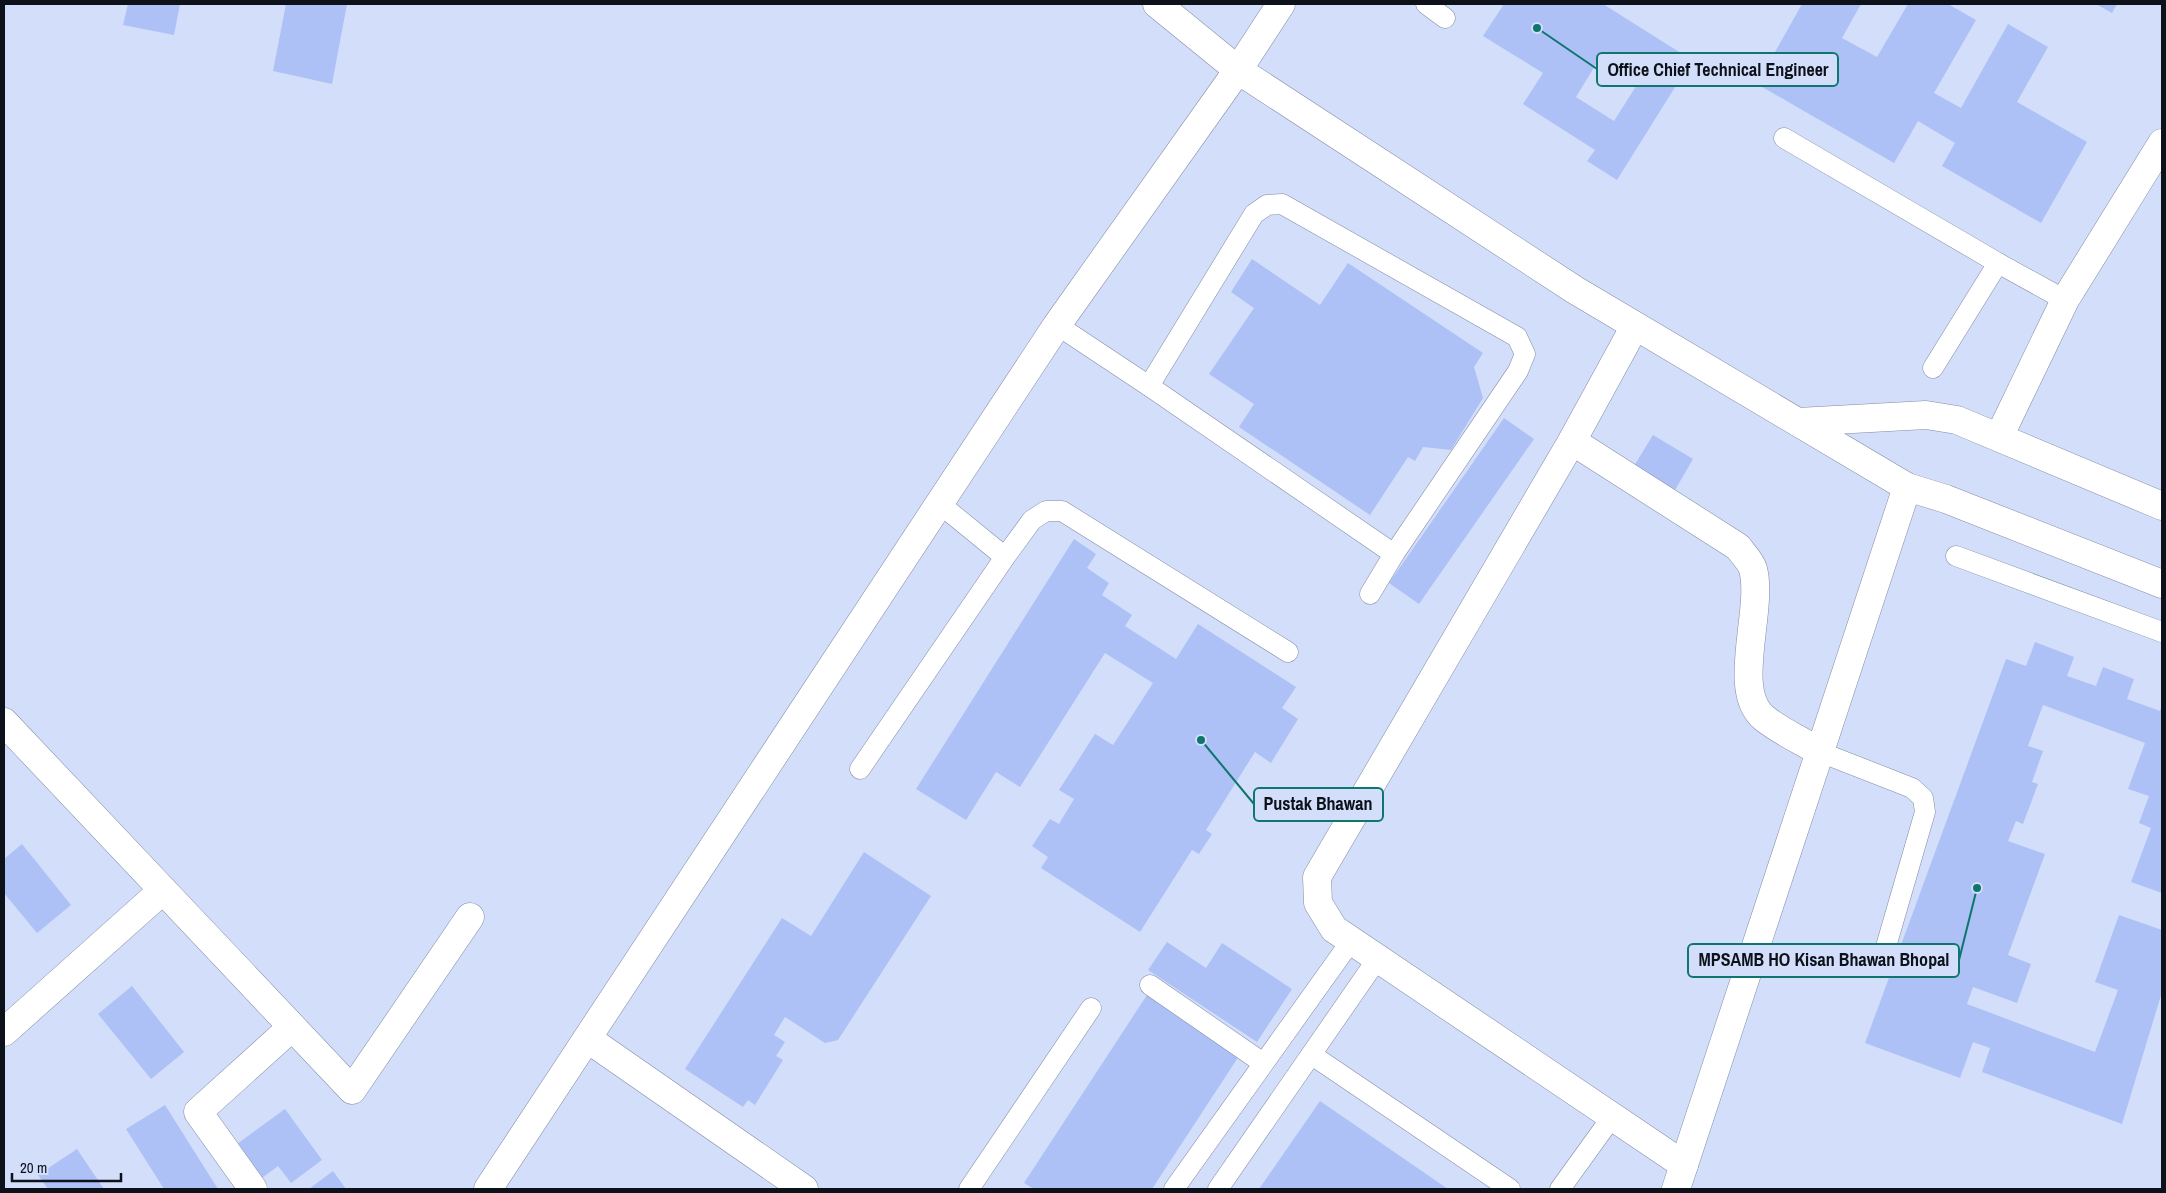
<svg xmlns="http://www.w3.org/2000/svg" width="2166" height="1193" font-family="'Archivo Narrow',sans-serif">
<rect width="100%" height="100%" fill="#d3defa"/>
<!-- building -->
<g fill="#adc1f6" fill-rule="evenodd">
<polygon points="128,4 180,4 174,35 123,25"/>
<polygon points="286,4 347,4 332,84 273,71"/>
<path d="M1504,4H1603L1692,60L1617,180L1587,161L1595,150L1523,104L1543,73L1483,36ZM1601,56L1640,80L1614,121L1576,97Z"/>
<polygon points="1802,4 1861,4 1842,38 1877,57 1908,4 1948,4 1976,20 1934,93 1961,108 2008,24 2048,47 2017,102 2087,142 2041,223 1942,166 1955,143 1918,121 1894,163 1757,84"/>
<polygon points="2096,4 2117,4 2112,13"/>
<polygon points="1252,259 1320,305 1348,263 1483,353 1474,367 1483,398 1451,450 1423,447 1415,461 1408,457 1370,515 1239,427 1254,404 1209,374 1254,308 1231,292"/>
<polygon points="1504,418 1534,439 1419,604 1389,583"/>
<polygon points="1653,435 1693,459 1675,490 1634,466"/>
<polygon points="1074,539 1096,554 1087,568 1109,583 1102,595 1132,615 1125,626 1176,659 1198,624 1296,687 1282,708 1298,719 1271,763 1255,752 1206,830 1212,834 1199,854 1192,850 1140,932 1041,868 1048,857 1032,846 1050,819 1059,824 1074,799 1059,790 1095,734 1113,745 1153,683 1105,653 1020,787 996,772 966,820 916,789"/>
<polygon points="2035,642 2074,657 2067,676 2096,686 2103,667 2134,679 2127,699 2160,711 2162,705 2162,893 2131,882 2151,828 2139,823 2149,796 2128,789 2145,743 2043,705 2028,746 2043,751 2032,782 2038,784 2023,824 2016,821 2008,841 2045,854 2008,955 2031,964 2017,1003 1973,987 1967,1004 2095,1052 2118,990 2095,982 2119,915 2162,930 2162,992 2122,1124 1982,1072 1990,1048 1973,1042 1960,1078 1865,1043 2006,659 2026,666"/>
<polygon points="22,844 71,905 37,933 4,893 4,859"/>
<polygon points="864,852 931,896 838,1040 825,1043 785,1017 774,1035 785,1042 776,1056 783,1060 755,1105 748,1100 743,1107 685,1069 782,918 811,936"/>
<polygon points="1167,942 1206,968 1222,943 1292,989 1257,1042 1148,970"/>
<polygon points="132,986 184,1052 151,1079 98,1014"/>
<polygon points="1147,995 1239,1056 1152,1189 1034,1189 1024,1183"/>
<polygon points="1320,1101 1448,1189 1259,1189"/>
<polygon points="165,1105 218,1189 164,1189 126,1129"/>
<polygon points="285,1109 322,1160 291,1183 278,1166 262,1178 237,1144"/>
<polygon points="77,1149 104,1189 48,1189 38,1175"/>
<polygon points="333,1171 346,1189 309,1189"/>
</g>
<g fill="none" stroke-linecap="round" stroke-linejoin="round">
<defs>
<g id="lane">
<polyline points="1426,4 1445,18"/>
<polyline points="1784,138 1998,263 2065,300"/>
<polyline points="1057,325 1149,386 1394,554"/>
<polyline points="1933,368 1998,263"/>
<polyline points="1149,386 1254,214 1267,205 1282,204 1517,337 1525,354 1518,371 1394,554 1370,594"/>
<polyline points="940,504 1005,557"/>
<polyline points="1956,556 2162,632"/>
<polyline points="1820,752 1912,788 1923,798 1925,812 1887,943"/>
<polyline points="860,769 1005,557 1032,520 1046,511 1062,511 1288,652"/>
<polyline points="1150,985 1263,1063"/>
<polyline points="1312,1055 1510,1189"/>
<polyline points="969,1189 1091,1008"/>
<polyline points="1174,1189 1351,941"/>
<polyline points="1218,1189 1378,958"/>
<polyline points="1560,1189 1612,1117"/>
</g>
<g id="street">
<polyline points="1635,326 1572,441 1317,877 1318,903 1334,929 1684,1165"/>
<polyline points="1999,437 2065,300 2162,143"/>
<path d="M1572,441L1738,547C1743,554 1751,562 1753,569C1764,610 1730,690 1764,718C1780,731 1802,741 1820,752"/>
<polyline points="4,722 352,1090 470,917"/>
<polyline points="4,1032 163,890"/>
<polyline points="588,1039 804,1189"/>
<polyline points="253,1189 198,1112 292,1027"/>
<polyline points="1676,1189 1907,487"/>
</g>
<g id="secondary">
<polyline points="1157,4 1238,70 1575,290 1907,487 1946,499 2162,584"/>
<polyline points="1798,422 1926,415 1957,420 2162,506"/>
<polyline points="488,1189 1057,325 1238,70 1281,4"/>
</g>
</defs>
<!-- lane casing -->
<use href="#lane" stroke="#828ca5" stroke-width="21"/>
<!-- street casing -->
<use href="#street" stroke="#828ca5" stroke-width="29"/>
<!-- secondary casing -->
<use href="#secondary" stroke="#828ca5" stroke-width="29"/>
<!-- lane -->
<use href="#lane" stroke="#fff" stroke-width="20"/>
<!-- street -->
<use href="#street" stroke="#fff" stroke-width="28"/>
<!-- secondary -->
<use href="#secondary" stroke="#fff" stroke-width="28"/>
</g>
<!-- callouts -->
<path fill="none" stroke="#0f766e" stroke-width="2" d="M1537 28L1597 69M1201 740L1254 804M1977 888L1959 960"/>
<g fill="#0f766e" stroke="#d3defa" stroke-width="2">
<circle cx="1537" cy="28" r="5"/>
<circle cx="1201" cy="740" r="5"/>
<circle cx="1977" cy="888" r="5"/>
</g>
<g fill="#d3defa" stroke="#0f766e" stroke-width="2">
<rect x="1597" y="53" width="241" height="33" rx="5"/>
<rect x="1254" y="788" width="129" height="33" rx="5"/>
<rect x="1688" y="944" width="271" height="33" rx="5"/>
</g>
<g font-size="18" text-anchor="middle" font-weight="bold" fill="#0d111a">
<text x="1718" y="76">Office Chief Technical Engineer</text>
<text x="1318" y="810">Pustak Bhawan</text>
<text x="1824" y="966">MPSAMB HO Kisan Bhawan Bhopal</text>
</g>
<!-- border -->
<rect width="2166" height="1193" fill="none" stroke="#0d111a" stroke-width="10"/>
<!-- scale -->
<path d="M12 1173v8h109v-8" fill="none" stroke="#0d111a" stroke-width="2.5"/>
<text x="20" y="1173" font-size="15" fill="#0d111a" stroke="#d3defa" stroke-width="4" paint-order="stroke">20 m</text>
</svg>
